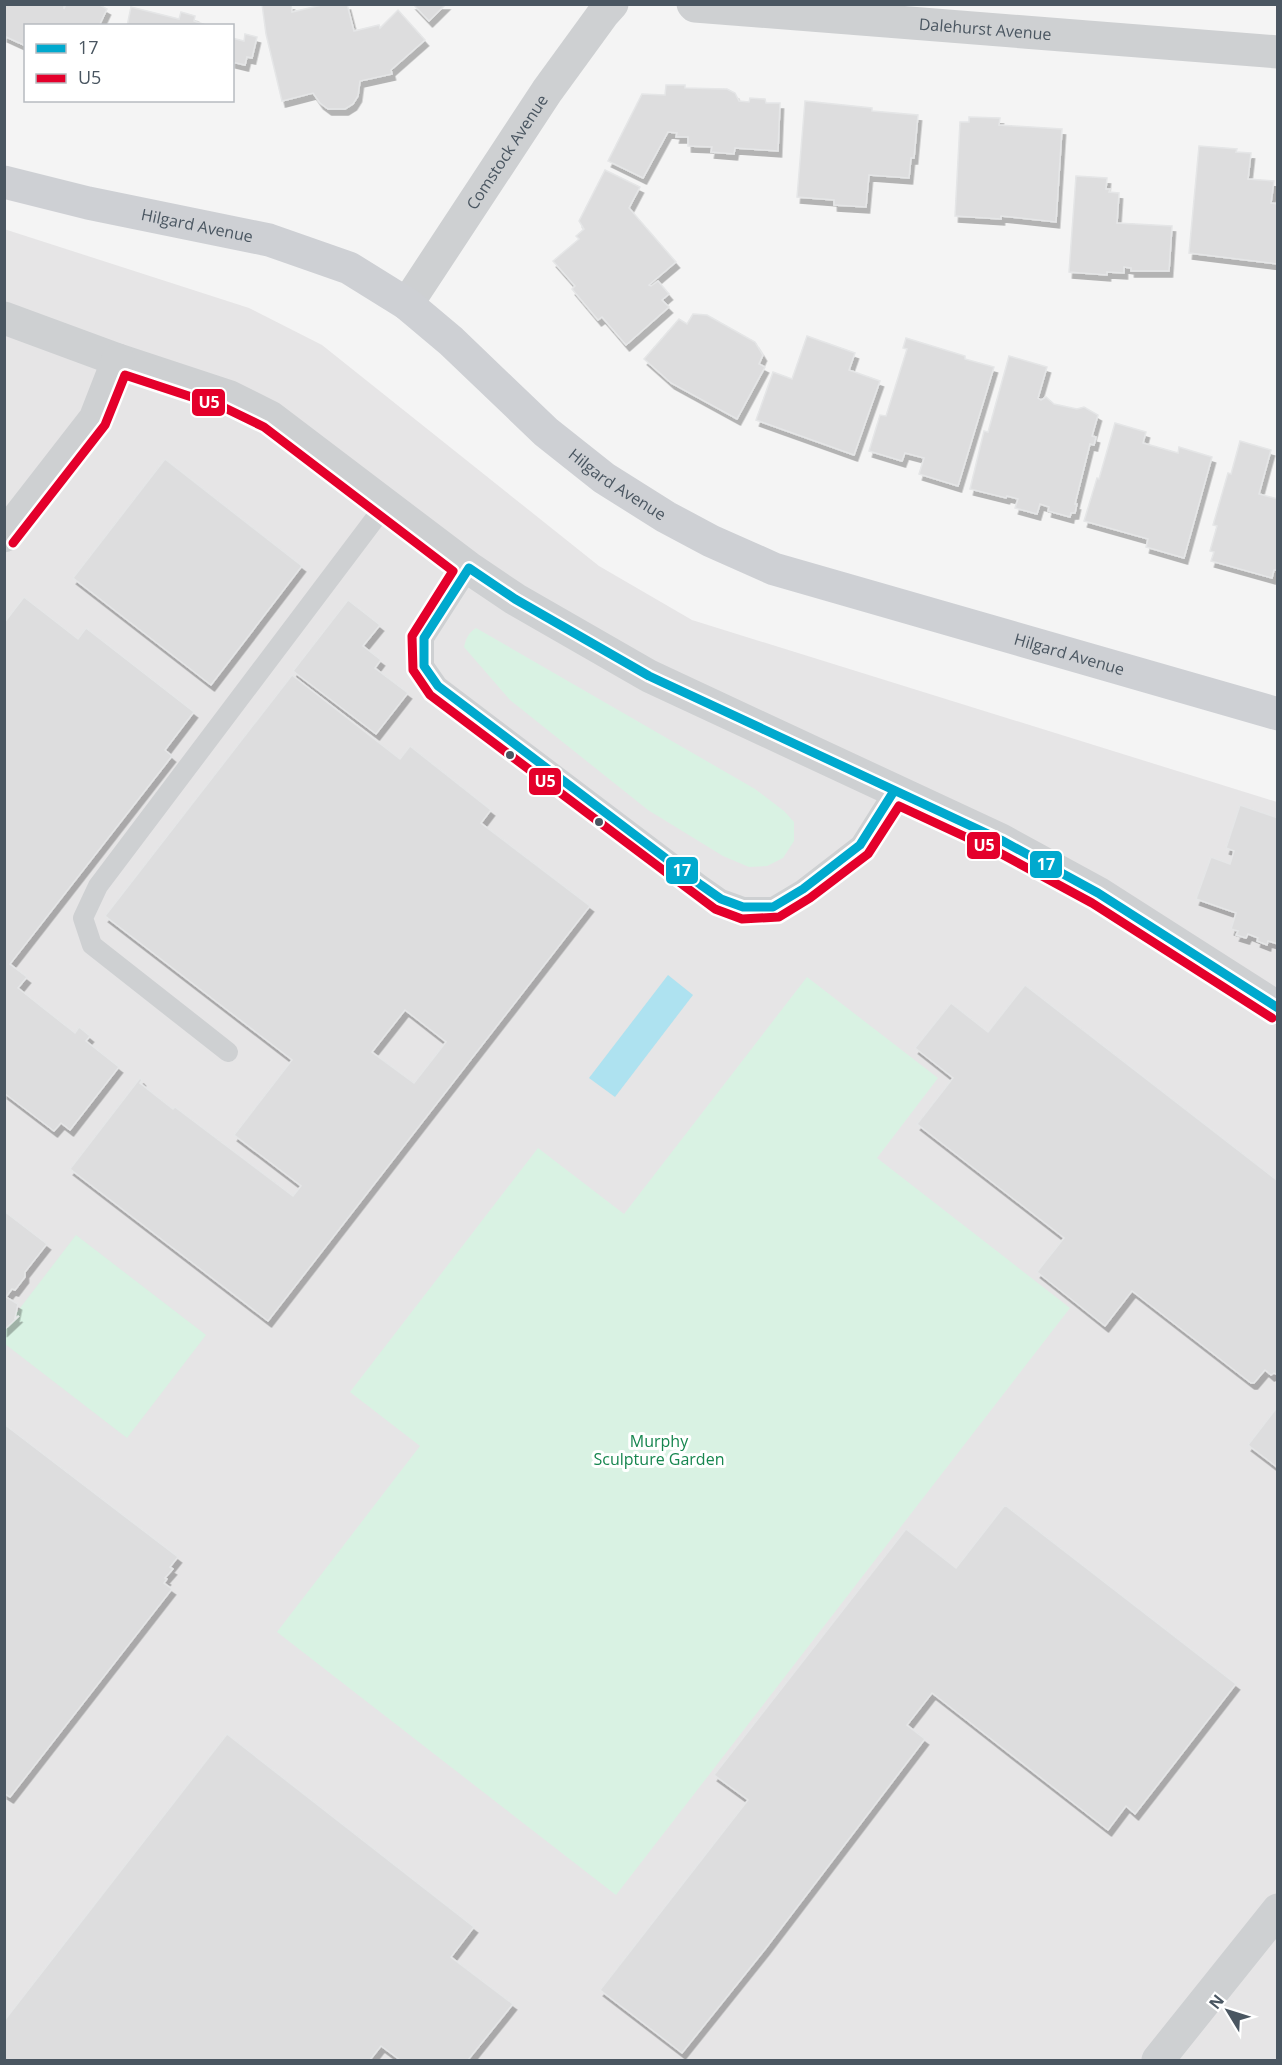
<svg xmlns="http://www.w3.org/2000/svg" width="1282" height="2065" font-family="'Open Sans',sans-serif">
<defs>
<filter id="shadow"><feDropShadow dx="3.5" dy="6" stdDeviation="0" flood-color="#0004"/></filter>
</defs>
<rect width="100%" height="100%" fill="#f4f4f4"/>
<!-- education -->
<polygon fill="#e6e5e6" points="4,229 249,308 322,345 599,566 692,620 1277,802 1277,2060 5,2060"/>
<!-- green -->
<g fill="#d9f2e3">
<path d="M476,628L755,789L784,811L794,822V841L783,858L767,866L749,867L723,856L648,810L510,700L464,647C466,639 468,633 476,628Z"/>
<polygon points="807,977 938,1078 877,1158 1070,1308 616,1895 277,1632 420,1446 350,1392 538,1148 624,1214"/>
<polygon points="76,1235 206,1335 127,1438 5,1344 4,1329"/>
</g>
<!-- water -->
<polygon fill="#aee2f0" points="668,975 693,995 615,1097 589,1078"/>
<!-- building -->
<g fill="#ddddde" stroke="#e5e6e7" stroke-width="1.5" fill-rule="evenodd" filter="url(#shadow)">
<polygon points="4,4 64,4 64,9 66,4 98,4 107,9 99,26 26,26 26,46 4,36"/>
<polygon points="262,4 291,4 292,12 326,4 347,4 354,31 379,25 380,28 398,10 425,40 391,70 392,74 360,81 358,96 353,104 345,109 328,109 320,103 313,93 282,101 266,34"/>
<polygon points="413,4 446,4 429,21"/>
<polygon points="131,7 179,19 181,12 195,16 194,21 209,26 127,26"/>
<polygon points="245,34 257,37 252,58 247,57 245,65 232,62 232,38 244,41"/>
<polygon points="666,85 685,85 685,88 727,89 735,93 739,101 749,102 750,98 765,99 766,103 780,103 778,151 735,148 734,154 711,152 712,147 688,146 688,137 676,137 677,133 668,132 643,178 608,161 642,94 665,95"/>
<polygon points="805,101 872,108 872,111 918,115 914,158 911,158 909,178 869,175 866,207 834,205 834,200 797,197"/>
<polygon points="969,117 1000,118 999,125 1062,129 1056,222 1001,216 1001,219 955,216 960,122 969,122"/>
<polygon points="1199,146 1237,149 1236,152 1251,153 1248,179 1274,181 1271,203 1278,204 1278,264 1189,253"/>
<polygon points="605,170 640,187 629,208 676,262 649,285 651,286 658,281 669,294 662,300 669,307 626,345 602,317 598,320 572,289 575,286 553,261 579,239 576,236 584,229 579,221"/>
<polygon points="1076,176 1107,178 1106,189 1110,189 1109,192 1119,193 1117,223 1172,226 1169,271 1131,271 1131,268 1124,267 1124,273 1107,272 1107,275 1069,272"/>
<polygon points="693,314 707,315 755,342 763,355 759,364 765,367 737,419 671,383 644,359 679,319 687,324"/>
<polygon points="807,336 855,353 849,370 880,381 854,455 756,420 773,372 792,379"/>
<polygon points="906,338 965,356 965,359 994,367 958,486 919,474 924,458 905,453 902,461 869,451 880,415 886,416 907,349 903,348"/>
<polygon points="1009,356 1047,367 1038,398 1041,400 1046,397 1054,404 1077,409 1084,407 1098,415 1092,436 1096,437 1094,445 1090,444 1075,504 1077,504 1075,513 1071,513 1070,517 1048,511 1049,507 1040,504 1037,514 1015,508 1018,499 1007,496 1006,498 970,489 984,431 988,432"/>
<polygon points="1115,423 1146,432 1143,443 1178,453 1179,447 1212,457 1184,558 1146,547 1148,539 1084,521 1097,478 1099,479"/>
<polygon points="1240,441 1271,450 1259,494 1278,499 1278,570 1274,570 1272,578 1211,561 1214,552 1210,551 1217,526 1213,525 1228,473 1231,474"/>
<polygon points="165,459 302,566 211,685 73,578"/>
<polygon points="24,597 78,639 86,628 194,712 165,750 172,756 10,964 27,977 18,988 75,1033 79,1027 90,1036 86,1041 119,1067 70,1130 61,1123 54,1131 4,1093 4,623"/>
<polygon points="348,600 380,625 363,646 381,660 375,668 408,693 376,734 293,671"/>
<path d="M292,675L400,759L410,746L491,810L481,823L590,906L268,1321L70,1169L140,1078L142,1080L140,1083L173,1109L175,1107L293,1196L301,1186L234,1135L292,1060L105,916ZM405,1010L446,1042L414,1083L372,1052Z"/>
<polygon points="1240,805 1278,818 1278,944 1268,941 1267,945 1257,941 1258,938 1248,934 1246,938 1236,935 1238,931 1231,929 1236,913 1196,899 1211,857 1230,864 1234,851 1226,848"/>
<polygon points="1025,985 1278,1181 1278,1375 1274,1373 1271,1375 1265,1370 1254,1383 1251,1383 1132,1291 1105,1326 1037,1272 1064,1238 917,1124 953,1078 915,1048 951,1003 988,1032"/>
<polygon points="4,1211 47,1244 25,1272 25,1277 15,1290 12,1289 6,1297 18,1304 15,1318 19,1316 4,1330"/>
<polygon points="1278,1406 1278,1468 1248,1445"/>
<polygon points="4,1424 178,1557 170,1567 173,1569 165,1578 167,1579 164,1583 172,1589 10,1797 4,1793"/>
<polygon points="1005,1505 1236,1684 1135,1814 1126,1806 1108,1830 932,1693 907,1725 925,1739 766,1948 682,2053 600,1990 748,1800 714,1775 906,1529 956,1568"/>
<polygon points="227,1734 474,1927 451,1957 513,2004 468,2060 400,2060 381,2046 370,2060 4,2060 4,2021"/>
</g>
<g fill="none" stroke-linecap="round" stroke-linejoin="round">
<!-- lane -->
<g stroke="#ced0d2" stroke-width="20">
<polyline points="469,568 424,638 424,666 438,686 701,885 721,899 743,907 773,907 803,889 860,845 894,791"/>
<polyline points="228,1052 92,945 83,918 98,886 386,504"/>
</g>
<!-- street -->
<g stroke="#ced0d2" stroke-width="33">
<path id="s1" d="M693,4L695,6L1278,52"/>
<path id="s2" d="M407,304L547,91L603,14L612,4"/>
<polyline points="4,318 118,360 230,397 270,417 469,568 515,599 649,676 1001,840 1098,893 1278,1008"/>
<polyline points="4,536 95,419 118,360"/>
<polyline points="1158,2060 1278,1910"/>
</g>
<!-- secondary -->
<path stroke="#ced0d4" stroke-width="33" id="s3" d="M4,182L88,203L269,240L349,268L407,304L451,341L546,432L604,478L666,517L711,541L774,569L1278,714"/>
<defs>
<polyline id="bus-1" points="894,791 860,845 803,889 773,907 743,907 721,899 701,885 438,686 424,666 424,638 469,568 515,599 649,676 1001,840 1098,893 1278,1008"/>
<polyline id="bus-2" points="13,543 105,425 125,375 225,408 264,427 453,571 412,636 413,670 430,695 715,909 742,919 779,917 810,898 868,854 899,806 996,851 1092,903 1272,1018"/>
</defs>
<!-- bus-1 casing -->
<use href="#bus-1" stroke="#fff" stroke-width="14"/>
<!-- bus-2 casing -->
<use href="#bus-2" stroke="#fff" stroke-width="14"/>
<!-- bus-1 -->
<use href="#bus-1" stroke="#00a9ce" stroke-width="9"/>
<!-- bus-2 -->
<use href="#bus-2" stroke="#e4002b" stroke-width="9"/>
</g>
<!-- markers -->
<g fill="#4a5661" stroke="#fff" stroke-width="2">
<circle cx="510" cy="755" r="5"/>
<circle cx="599" cy="822" r="5"/>
</g>
<g text-anchor="middle" stroke-width="6" stroke-linejoin="round" paint-order="stroke">
<!-- street labels -->
<g font-size="16" fill="#4a5661" stroke="#fff">
<text dy="6" stroke="none"><textPath href="#s1" startOffset="294">Dalehurst Avenue</textPath></text>
<text dy="6" stroke="none"><textPath href="#s2" startOffset="182">Comstock Avenue</textPath></text>
<text dy="6" stroke="none"><textPath href="#s3" startOffset="198">Hilgard Avenue</textPath></text>
<text dy="6" stroke="none"><textPath href="#s3" startOffset="702">Hilgard Avenue</textPath></text>
<text dy="6" stroke="none"><textPath href="#s3" startOffset="1188">Hilgard Avenue</textPath></text>
</g>
<!-- park labels -->
<g font-size="16" fill="#17864f" stroke="#fff">
<text x="659" y="1447">Murphy<tspan x="659" dy="18">Sculpture Garden</tspan></text>
</g>
</g>
<g stroke="#fff" stroke-width="2">
<rect x="191" y="388" width="35" height="29" rx="6" fill="#e4002b"/>
<rect x="528" y="767" width="34" height="29" rx="6" fill="#e4002b"/>
<rect x="966" y="831" width="35" height="29" rx="6" fill="#e4002b"/>
<rect x="1029" y="850" width="34" height="29" rx="6" fill="#00a9ce"/>
<rect x="665" y="856" width="34" height="29" rx="6" fill="#00a9ce"/>
</g>
<g font-size="16" text-anchor="middle" font-weight="bold" fill="#fff">
<text x="209" y="408">U5</text>
<text x="545" y="787">U5</text>
<text x="984" y="851">U5</text>
<text x="1046" y="870">17</text>
<text x="682" y="876">17</text>
</g>
<!-- border -->
<rect width="1282" height="2065" fill="none" stroke="#4a5661" stroke-width="12"/>
<!-- legend -->
<rect x="24" y="24" width="210" height="78" fill="#ffffff" stroke="#b7bbc0" stroke-width="1.5"/>
<rect x="36" y="44" width="30" height="9" fill="#00a9ce" stroke="#b7bbc0" stroke-width="1.5"/>
<text x="78" y="54" font-size="18" fill="#4a5661">17</text>
<rect x="36" y="74" width="30" height="9" fill="#e4002b" stroke="#b7bbc0" stroke-width="1.5"/>
<text x="78" y="84" font-size="18" fill="#4a5661">U5</text>
<!-- north arrow -->
<g transform="translate(1228 2011) rotate(308)" stroke="#ffffff" stroke-width="4.5" paint-order="stroke">
<path d="M0-4.5L10 22L0 15L-10 22Z" fill="#4a5661"/>
<text y="-9" font-size="16" font-weight="bold" text-anchor="middle" fill="#4a5661">N</text>
</g>
</svg>
